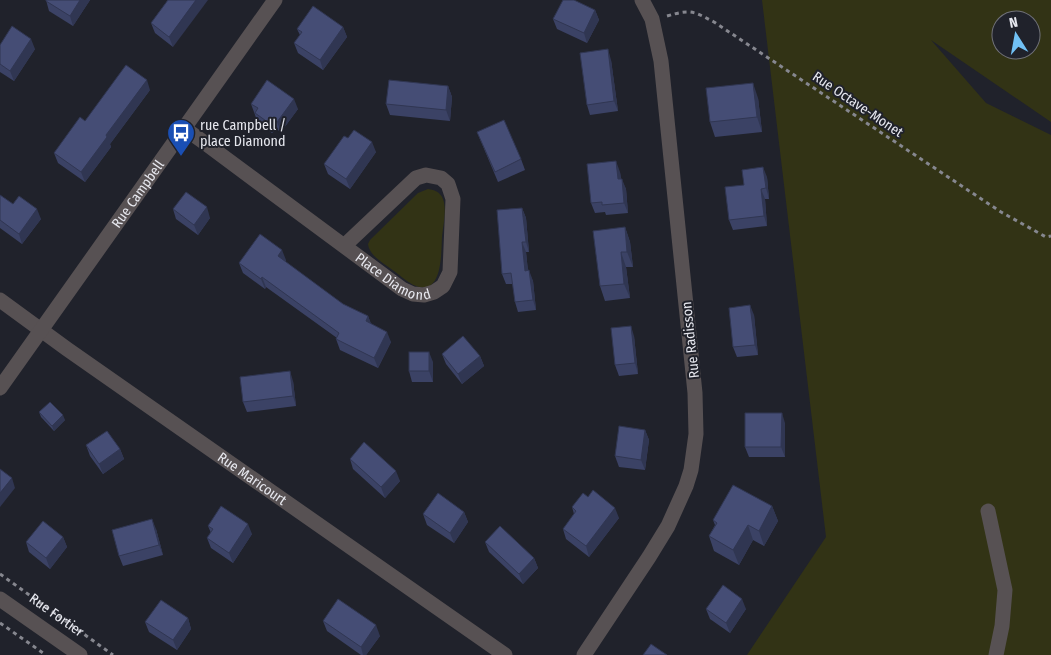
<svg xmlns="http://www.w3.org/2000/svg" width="1051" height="655" font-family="'Fira Sans Condensed',sans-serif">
<rect width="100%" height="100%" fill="#20222b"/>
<!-- green -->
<g fill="#323315" fill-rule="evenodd">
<path d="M762,0H1051V122L931,40L986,103L1051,135V655H747L826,537ZM1001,20H1031V50H1001Z"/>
<path d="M428,189C435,190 440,192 443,199C447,210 443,226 442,237C441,252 443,296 416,286C408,283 401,276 394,271C385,264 369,256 368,244L370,240L418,193Z"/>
</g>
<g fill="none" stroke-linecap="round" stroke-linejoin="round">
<!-- path -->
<g stroke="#86878f" stroke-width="3" stroke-dasharray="4 4" stroke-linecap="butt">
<path d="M667,16C691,9 693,11 714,22L1001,212L1046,237L1051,236"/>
<path id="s1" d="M0,574L113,655"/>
<polyline points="0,623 46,655"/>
</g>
<!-- minor -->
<g stroke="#575153" stroke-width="15">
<path id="s2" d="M184,128L205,143L402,289L413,294L424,295L434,292L443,286L450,272L453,199L448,184L441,178L426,175L416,178L344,246"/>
<path id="s3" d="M0,300L67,349L505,655"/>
<path id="s4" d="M0,388L275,0"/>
<polyline points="988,511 1005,590 1002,626 996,655"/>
<polyline points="0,599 80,655"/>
<polyline points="584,655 649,557 668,526 686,486 691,470 696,434 695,393 661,61 652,19 642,0"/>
</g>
</g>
<!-- wall -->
<g fill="#3b4265">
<polygon points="46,0 90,0 73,26 49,11"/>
<polygon points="168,0 173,47 155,33 151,23"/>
<polygon points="595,10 599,20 587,43 557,29 553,19"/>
<polygon points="343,27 347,37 323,70 298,53 294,43 300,35 297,29"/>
<polygon points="0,45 35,49 14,81 0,72"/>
<polygon points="611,60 618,111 590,115 587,105"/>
<polygon points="448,86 452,97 450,121 390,115 386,104"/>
<polygon points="150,90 110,144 111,147 85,182 58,163 54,153 85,121"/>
<polygon points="758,98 762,132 715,137 710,122"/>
<polygon points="251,104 298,109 281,132 276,129 272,133 258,123"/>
<polygon points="477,132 521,159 525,170 498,182"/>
<polygon points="348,138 376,152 350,189 328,174 324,164"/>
<polygon points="620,172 621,179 626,189 628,213 606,215 605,212 595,213 591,203"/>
<polygon points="767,177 769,199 765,199 767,226 733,230 729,220 744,185"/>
<polygon points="0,195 13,204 41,219 22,244 0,228"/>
<polygon points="522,208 526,218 529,252 526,252 528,271 533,281 536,310 518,312 515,302 513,284 506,284 502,274"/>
<polygon points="173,209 210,218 198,235 176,219"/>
<polygon points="625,227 630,242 633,267 626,267 630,298 605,301 600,286"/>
<polygon points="286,260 285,262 343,304 368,316 371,324 391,342 378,368 340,350 336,339 337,338 266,287 265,289 243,273 239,263"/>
<polygon points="754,315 758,355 737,357 733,347"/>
<polygon points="634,336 638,374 619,376 615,365"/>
<polygon points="442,354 480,356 484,366 462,384 446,364"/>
<polygon points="433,362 433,382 412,382 409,371"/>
<polygon points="293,381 296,406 247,412 243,402"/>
<polygon points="39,412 65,420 54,431 41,417"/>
<polygon points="785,423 785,457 749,457 745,447"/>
<polygon points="645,430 649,440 645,470 619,467 615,456"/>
<polygon points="86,445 120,449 124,459 103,474 90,456"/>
<polygon points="350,459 400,481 385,498 353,469"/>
<polygon points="772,506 778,521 764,546 753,540 739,565 714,551 709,536 715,525 713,520"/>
<polygon points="572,507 619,518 589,557 566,539 563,529 574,514"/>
<polygon points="464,512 468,522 454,543 427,525 423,514"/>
<polygon points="208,526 252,534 233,563 211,548 207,538 211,533"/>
<polygon points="156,529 163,555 123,566 119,556"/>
<polygon points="63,537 67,547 50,569 29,552 26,542"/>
<polygon points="485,542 534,558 538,568 523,584 489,552"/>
<polygon points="706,609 746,609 730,633 710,619"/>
<polygon points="188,618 191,629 177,650 149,632 145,622"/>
<polygon points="323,621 380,636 366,655 361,655 327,631"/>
</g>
<!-- shaded-wall -->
<g fill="#303652">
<polygon points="80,0 90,0 73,26 70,16"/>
<polygon points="196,0 208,0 173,47 169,37"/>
<polygon points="595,10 599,20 587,43 584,33"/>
<polygon points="343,27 347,37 323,70 320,60"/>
<polygon points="31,39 35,49 14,81 10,71"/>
<polygon points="608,49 611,60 618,111 614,101"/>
<polygon points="147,80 150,90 110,144 111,147 85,182 81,172 106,135"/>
<polygon points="753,83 758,98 762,132 757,117"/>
<polygon points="448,86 452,97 450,121 446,110"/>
<polygon points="294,99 298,109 281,132 277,122"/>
<polygon points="272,118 276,129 272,133 269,123"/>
<polygon points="372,142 376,152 350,189 346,179"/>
<polygon points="616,161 620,172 622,189 618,179"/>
<polygon points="763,167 767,177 769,199 766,188"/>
<polygon points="622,179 626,189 628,213 624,203"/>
<polygon points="761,189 765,199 767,226 764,216"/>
<polygon points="207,207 210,218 198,235 194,225"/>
<polygon points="522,208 526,218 529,252 526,242"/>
<polygon points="37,209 41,219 22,244 19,234"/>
<polygon points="625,227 630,242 633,267 627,252"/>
<polygon points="522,242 526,252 529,281 525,271"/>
<polygon points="282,250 286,260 281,266 278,256"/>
<polygon points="621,252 626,267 630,298 624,284"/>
<polygon points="529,270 533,281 536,310 533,300"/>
<polygon points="262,277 266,287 265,289 261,279"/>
<polygon points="750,305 754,315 758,355 755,345"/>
<polygon points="368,316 372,326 366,321"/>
<polygon points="631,326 634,336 638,374 635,363"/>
<polygon points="387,332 391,342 378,368 374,358"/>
<polygon points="429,352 433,362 433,382 429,371"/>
<polygon points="480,356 484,366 462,384 458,374"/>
<polygon points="290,371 293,381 296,406 293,396"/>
<polygon points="782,413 785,423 785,457 781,447"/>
<polygon points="63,415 65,420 54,431 52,426"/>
<polygon points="645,430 649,440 645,470 641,460"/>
<polygon points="120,449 124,459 103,474 99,464"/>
<polygon points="396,471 400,481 385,498 381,487"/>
<polygon points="12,478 15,488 0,507 0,493"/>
<polygon points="772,506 778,521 764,546 759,531"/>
<polygon points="615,508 619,518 589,557 586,546"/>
<polygon points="464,512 468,522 454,543 450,533"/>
<polygon points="152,519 156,529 163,555 159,545"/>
<polygon points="248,524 252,534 233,563 229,553"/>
<polygon points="748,525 753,540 739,565 733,550"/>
<polygon points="63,537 67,547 50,569 46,558"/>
<polygon points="534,558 538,568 523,584 519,574"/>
<polygon points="742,599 746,609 730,633 726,623"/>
<polygon points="188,618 191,629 177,650 173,640"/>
<polygon points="376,625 380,636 366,655 363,655 361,647"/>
</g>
<!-- building -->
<g fill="#454d75" stroke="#303652">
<polygon points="46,0 80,0 70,16 46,1"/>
<polygon points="168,0 196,0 169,37 151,23"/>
<polygon points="563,0 574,0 595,10 584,33 553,19"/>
<polygon points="313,6 343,27 320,60 294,43 302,32 297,29"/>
<polygon points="12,26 31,39 10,71 0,64 0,45"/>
<polygon points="608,49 614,101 587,105 580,53"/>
<polygon points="126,65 147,80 106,135 107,137 81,172 54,153 80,117 85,121"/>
<polygon points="267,80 294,99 277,122 272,118 269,123 255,113 258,108 251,104"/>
<polygon points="389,80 448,86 446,110 386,104"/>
<polygon points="753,83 757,117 710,122 706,88"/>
<polygon points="504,120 521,159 495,172 477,132"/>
<polygon points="354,130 372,142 346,179 324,164 344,136 348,138"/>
<polygon points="616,161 618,179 622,179 624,203 602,205 602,202 591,203 587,164"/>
<polygon points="763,167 766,188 761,189 764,216 729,220 725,187 744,185 742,170"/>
<polygon points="186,192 207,207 194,225 173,209"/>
<polygon points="0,195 13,204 19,196 37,209 19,234 0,220"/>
<polygon points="522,208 526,242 522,242 525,271 529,270 533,300 515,302 511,273 502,274 497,210"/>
<polygon points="625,227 627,252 621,252 624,284 600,286 593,231"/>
<polygon points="260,234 282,250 278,256 343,304 368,316 366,321 387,332 374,358 336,339 339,333 262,277 261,279 239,263"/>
<polygon points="750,305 755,345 733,347 729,308"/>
<polygon points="631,326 635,363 615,365 611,328"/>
<polygon points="463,336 480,356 458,374 442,354"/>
<rect x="409" y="352" width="20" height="19"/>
<polygon points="290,371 293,396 243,402 240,377"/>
<polygon points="50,402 63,415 52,426 39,412"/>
<polygon points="745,413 782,413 781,447 745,447"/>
<polygon points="619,426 645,430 641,460 615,456"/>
<polygon points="107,431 120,449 99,464 86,445"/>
<polygon points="364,442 396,471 381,487 350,459"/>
<polygon points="0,469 12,478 0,493"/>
<polygon points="733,485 772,506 759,531 748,525 733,550 709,536 717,523 713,520"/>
<polygon points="593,490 615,508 586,546 563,529 576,511 572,507 583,493 588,497"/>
<polygon points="438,493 464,512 450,533 423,514"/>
<polygon points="221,506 248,524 229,553 207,538 213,529 208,526"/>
<polygon points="152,519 159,545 119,556 112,530"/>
<polygon points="43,521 63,537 46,558 26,542"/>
<polygon points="500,526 534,558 519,574 485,542"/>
<polygon points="723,585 742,599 726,623 706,609"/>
<polygon points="338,599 376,625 361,647 323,621"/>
<polygon points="161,600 188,618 173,640 145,622"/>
<polygon points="651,644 667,655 643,655"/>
</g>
<!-- icons -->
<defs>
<symbol id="bus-pin" viewBox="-11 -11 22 30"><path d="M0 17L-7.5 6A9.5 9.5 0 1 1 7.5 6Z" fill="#1a4fb4" stroke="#20222b"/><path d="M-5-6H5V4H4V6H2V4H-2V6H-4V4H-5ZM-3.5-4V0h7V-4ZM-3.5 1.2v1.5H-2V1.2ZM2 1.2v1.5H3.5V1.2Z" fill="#fff"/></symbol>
</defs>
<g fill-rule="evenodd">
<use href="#bus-pin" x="165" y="117" width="32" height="43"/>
</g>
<g text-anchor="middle" stroke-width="4" stroke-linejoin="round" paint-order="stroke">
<!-- street labels -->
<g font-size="14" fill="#e7e8ef" stroke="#20222b">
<text transform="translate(858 104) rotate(34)" y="5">Rue Octave-Monet</text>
<text dy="5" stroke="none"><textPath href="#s4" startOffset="238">Rue Campbell</textPath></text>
<text dy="5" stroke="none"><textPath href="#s2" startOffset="258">Place Diamond</textPath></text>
<text transform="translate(690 340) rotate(-96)" y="5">Rue Radisson</text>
<text dy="5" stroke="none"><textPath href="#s3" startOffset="309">Rue Maricourt</textPath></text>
<text dy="5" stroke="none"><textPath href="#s1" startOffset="70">Rue Fortier</textPath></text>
</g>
<!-- poi labels -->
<g font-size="14" fill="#e7e8ef" stroke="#20222b" text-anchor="start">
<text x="200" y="130">rue Campbell /<tspan x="200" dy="16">place Diamond</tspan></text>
</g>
</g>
<!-- north arrow -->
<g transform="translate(1016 35) rotate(349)"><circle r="24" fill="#20222b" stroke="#707179"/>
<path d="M0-4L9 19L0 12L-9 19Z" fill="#71c1f5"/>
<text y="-8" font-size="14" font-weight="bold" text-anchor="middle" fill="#e7e8ef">N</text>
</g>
</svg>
